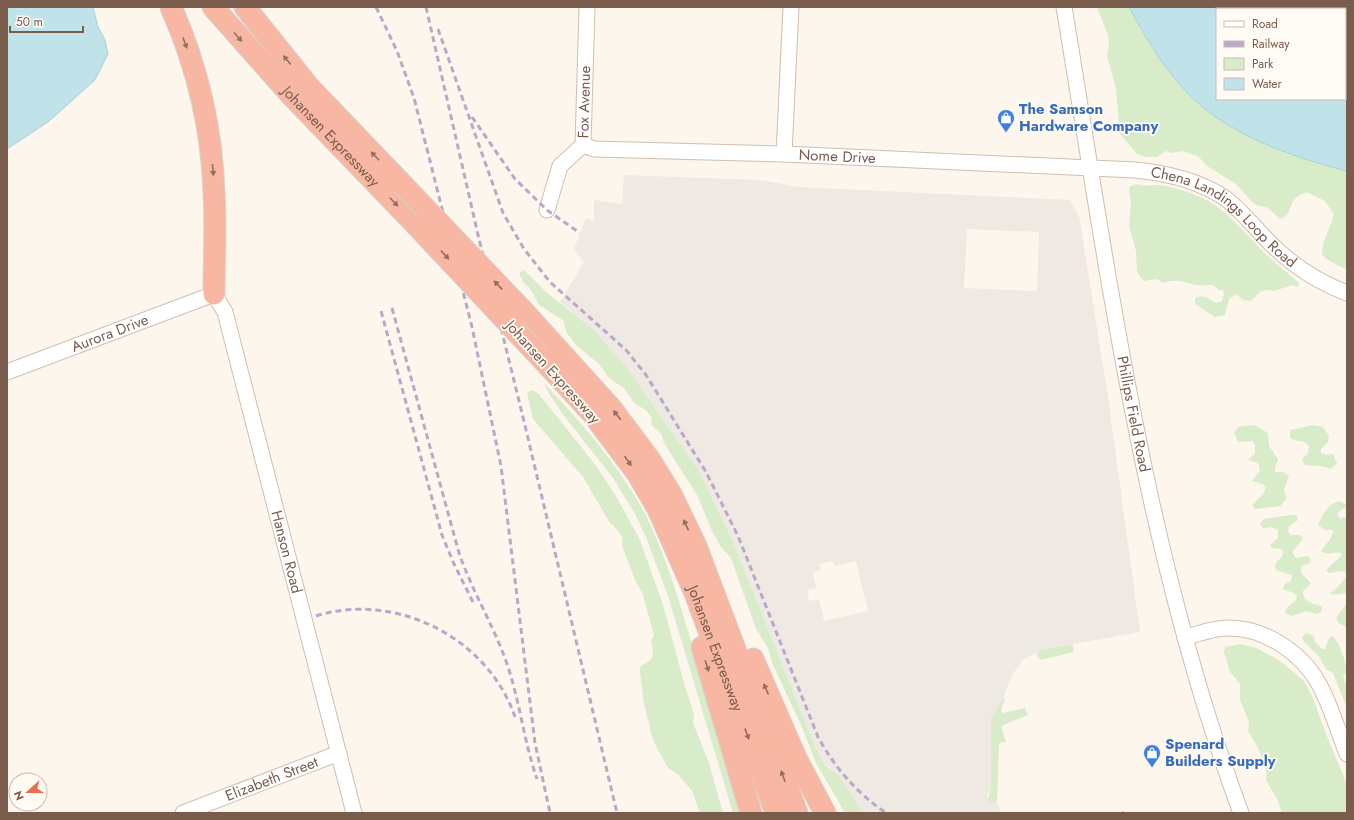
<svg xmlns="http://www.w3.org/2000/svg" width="1354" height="820" font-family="Jost,sans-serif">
<rect width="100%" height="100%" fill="#fdf6ec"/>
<!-- industrial -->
<path fill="#efe9e4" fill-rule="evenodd" d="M624,175L760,180L798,187L1069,200L1079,216L1107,390L1140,632L1041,650L1023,660L1012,675L1003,699L991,718V786L987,797L993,803L997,802L1001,813H863L846,786L830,768L825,766L815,746L731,537L699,471L625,365L593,329L560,302L584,262L574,249L586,218L594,221V200L622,204ZM967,229L1039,232L1037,291L964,288ZM833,561L835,566L856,561L868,611L824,621L819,599L809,601L807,590L816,588L813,572L820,570L819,564Z"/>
<!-- green -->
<g fill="#d8ecc9">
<path d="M1097,7H1129C1148,43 1173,84 1205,109C1212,114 1219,118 1226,122C1264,145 1304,159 1347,171V270L1326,259L1322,254C1322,240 1331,228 1334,214L1325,201L1307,192C1284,199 1296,213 1280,219L1267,207L1259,206L1253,203L1236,184L1207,166L1198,156L1182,151L1172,153L1166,151L1157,157H1147L1137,154L1120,134L1116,88L1107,56L1109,43L1108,35Z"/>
<path d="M1137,184C1146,188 1153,184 1161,185C1174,187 1188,192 1200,197C1227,208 1246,235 1267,255C1277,265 1289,273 1299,283L1298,287L1292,285L1274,291L1267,290L1260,292L1251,301L1243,300L1236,294L1229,299L1225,315L1215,317L1195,304V299C1202,292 1209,300 1217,303L1222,301L1224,295L1223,290H1218L1213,285C1208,285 1202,286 1196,285C1184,283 1176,278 1164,283L1156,279L1144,281L1140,277L1137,271L1136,251L1129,226L1131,203L1129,188L1132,185Z"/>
<path d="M524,270L546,292L593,329L625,365L699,471L731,537L815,746L825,766C840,772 854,799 863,813H845L816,763L801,725L772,663L768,648L756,629L731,558L721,547L712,531L697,495L664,443C663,441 663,436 661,434C657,427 649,428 652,419L647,411L634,403L624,388L610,379L599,364L577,346L567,333L563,320L539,305L531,290L523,282L520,275V272Z"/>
<path d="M543,382C580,421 615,461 642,508C665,551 678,598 692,644C709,701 725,757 742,813H733L668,596L646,537L634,512L613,478L564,416L550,395Z"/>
<polygon points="532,390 539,394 597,467 617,498 640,540 663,605 684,683 694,714 693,723 709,763 723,813 700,813 692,791 678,774 668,768 653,740 644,704 640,672 640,667 652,659 653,649 651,641 654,635 642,592 636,582 622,546 622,537 615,527 610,523 583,477 533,419 527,393"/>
<polygon points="1254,425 1268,433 1269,446 1278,459 1275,468 1275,472 1283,472 1289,476 1284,490 1287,498 1280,506 1255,509 1252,505 1263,494 1266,488 1263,484 1252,481 1260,470 1258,463 1248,460 1255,453 1255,445 1252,441 1238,442 1234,433 1238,427"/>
<path d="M1313,425L1323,427L1329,436L1328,442L1321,449V453L1327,455L1333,454L1337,463L1331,469L1321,466L1305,465L1302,460L1308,453L1309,446C1304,439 1296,443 1290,438V430Z"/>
<path d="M1339,501L1346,504V507L1337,513L1340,519L1344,517L1347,519V594C1342,592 1337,596 1331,594V592L1337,588L1346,577V573L1342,571L1329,573L1326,570L1342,555L1341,553C1334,552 1326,556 1321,551C1325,544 1333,539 1333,530H1325L1318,525C1322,515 1328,504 1339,501Z"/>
<path d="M1291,515H1296L1298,520L1289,526L1288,532L1291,535H1301L1303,539L1292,552L1296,558L1308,556L1311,561L1308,564L1302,566C1298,576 1308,577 1311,584L1303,591C1302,601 1313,604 1322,606V611L1317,614L1306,611L1291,616L1285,613L1286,609L1296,600L1297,596L1294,593L1283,589L1285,584L1291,581L1292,575L1276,570L1275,566C1277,559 1286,557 1282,549L1272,548L1270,545L1278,538V530L1272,527L1263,528L1260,524L1264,519Z"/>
<polygon points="1347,603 1347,628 1339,623 1336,618"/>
<path d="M1306,633L1314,636L1315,642L1322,649H1325L1329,638L1332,636C1339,640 1347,665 1347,673L1343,675L1345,682L1347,684V708L1333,673L1326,669L1319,656L1304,642L1302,637Z"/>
<polygon points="1240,644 1257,648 1280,661 1304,681 1313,698 1326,734 1347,784 1347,813 1282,813 1278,801 1266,780 1267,773 1258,748 1248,731 1249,722 1240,700 1240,684 1230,672 1224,652 1225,647"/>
<polygon points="1069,645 1072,645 1074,647 1073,652 1041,660 1037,656 1038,651 1041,650"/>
<polygon points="1003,699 1005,699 1001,710 1003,713 1025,708 1028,715 1001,726 1006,742 999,743 997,802 993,803 988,800 991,786 991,718"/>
</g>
<!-- water -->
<g fill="#bfe3e8" stroke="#a5d3da">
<polygon points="7,7 93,7 98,27 105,40 108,54 95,80 48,122 7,149"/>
<path d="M1129,7H1213L1217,13V99H1345V85H1347V171C1299,159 1244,140 1205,109C1172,83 1149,44 1129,7Z"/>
</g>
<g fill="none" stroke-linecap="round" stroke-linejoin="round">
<defs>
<g id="minor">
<path id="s1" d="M1064,7C1109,278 1145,554 1241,813"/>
<path id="s2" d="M583,145L594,149L784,154L1135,170C1167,173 1198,180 1225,198C1242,211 1255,228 1270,243C1292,265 1318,282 1347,293"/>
<polyline points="784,154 791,7"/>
<path id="s3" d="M547,210L560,166L583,145L587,7"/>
<path id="s4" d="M7,372L214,294L225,312L354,813"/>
<path d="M1185,638C1199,633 1214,628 1229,628C1265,628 1302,653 1319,684C1331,706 1338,731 1347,754"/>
<path id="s5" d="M183,813L339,753"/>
</g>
<g id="highway">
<path d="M171,7C197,66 212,129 214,193C216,227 214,260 214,294"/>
<path id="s6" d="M213,7L290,94L418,227"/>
<polyline points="245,7 309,87 402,184"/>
<polyline points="525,313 611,408 650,460 671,494 696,546 797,813"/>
<path id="s7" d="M540,357L592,413L637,473L658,509L695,593L776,813"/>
<polyline points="702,647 751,813"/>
<polyline points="753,659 796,758 825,813"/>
</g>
</defs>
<!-- minor casing -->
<use href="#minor" stroke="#d1beb0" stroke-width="17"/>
<!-- highway casing -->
<use href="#highway" stroke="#dad1cd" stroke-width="23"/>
<!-- minor -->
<use href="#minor" stroke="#fff" stroke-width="15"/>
<!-- highway -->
<use href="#highway" stroke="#f7b7a3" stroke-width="21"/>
<!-- rail -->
<g stroke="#b9a8c9" stroke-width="3" stroke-dasharray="6 4" stroke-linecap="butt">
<polyline points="376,7 397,51 414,98 472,327 501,466 535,743 550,813"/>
<polyline points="426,7 479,239 522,413 617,813"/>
<path d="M438,29L503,213L524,249L550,282L626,350L646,375L706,472L738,536L818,737C835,768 857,793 886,813"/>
<polyline points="472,117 515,179 547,210 580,233"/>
<path d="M392,308L459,553C472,591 494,626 507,664C520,702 524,742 537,779"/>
<polyline points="381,311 442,535 454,564 474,604"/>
<path d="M316,616C396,591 488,638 515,717"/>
<polyline points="1123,813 1124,812"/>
</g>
<defs>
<g id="highway-bridge">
<polyline points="402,184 525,313"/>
<polyline points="418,227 540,357"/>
</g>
</defs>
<!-- highway-bridge casing -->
<use href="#highway-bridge" stroke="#dad1cd" stroke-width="23" stroke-linecap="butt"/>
<!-- highway-bridge -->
<use href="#highway-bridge" stroke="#f7b7a3" stroke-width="21"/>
</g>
<!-- one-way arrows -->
<defs><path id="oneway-solid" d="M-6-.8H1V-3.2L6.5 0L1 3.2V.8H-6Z"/></defs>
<g fill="#936e5e">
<use href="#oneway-solid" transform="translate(238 37) rotate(48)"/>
<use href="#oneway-solid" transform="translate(185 43) rotate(70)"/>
<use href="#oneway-solid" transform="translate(287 60) rotate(-130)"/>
<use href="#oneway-solid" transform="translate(375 156) rotate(-134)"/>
<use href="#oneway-solid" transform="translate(213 170) rotate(85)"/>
<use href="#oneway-solid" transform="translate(394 202) rotate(46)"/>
<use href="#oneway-solid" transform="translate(445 255) rotate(47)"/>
<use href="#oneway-solid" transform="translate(498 285) rotate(-133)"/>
<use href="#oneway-solid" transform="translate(617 415) rotate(-128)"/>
<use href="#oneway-solid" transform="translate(628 461) rotate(55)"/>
<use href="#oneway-solid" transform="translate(686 525) rotate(-115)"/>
<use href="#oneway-solid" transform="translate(707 666) rotate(73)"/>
<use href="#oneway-solid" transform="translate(766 689) rotate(-114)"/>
<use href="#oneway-solid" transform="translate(747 734) rotate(70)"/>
<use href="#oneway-solid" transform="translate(783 776) rotate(-110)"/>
</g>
<!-- icons -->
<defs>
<symbol id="shop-pin" viewBox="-11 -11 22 30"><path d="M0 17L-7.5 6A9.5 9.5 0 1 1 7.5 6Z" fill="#3f7fe0" stroke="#fffaf3"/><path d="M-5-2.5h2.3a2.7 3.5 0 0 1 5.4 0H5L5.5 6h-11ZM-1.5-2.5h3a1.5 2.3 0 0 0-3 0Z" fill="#fff"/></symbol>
</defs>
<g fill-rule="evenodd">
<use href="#shop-pin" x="996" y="108" width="20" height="27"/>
<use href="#shop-pin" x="1142" y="743" width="20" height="27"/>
</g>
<g text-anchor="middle" stroke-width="3.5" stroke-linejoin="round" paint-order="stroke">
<!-- street labels -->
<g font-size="15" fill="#7a5c4d" stroke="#fffaf3">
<text dy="5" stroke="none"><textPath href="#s3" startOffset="120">Fox Avenue</textPath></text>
<text dy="5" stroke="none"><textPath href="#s6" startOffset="175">Johansen Expressway</textPath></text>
<text dy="5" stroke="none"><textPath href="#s2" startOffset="255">Nome Drive</textPath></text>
<text dy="5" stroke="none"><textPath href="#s2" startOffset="657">Chena Landings Loop Road</textPath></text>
<text dy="5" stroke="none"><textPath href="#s4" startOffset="110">Aurora Drive</textPath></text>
<text transform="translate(553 372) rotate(48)" y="5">Johansen Expressway</text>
<text dy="5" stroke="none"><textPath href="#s1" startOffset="413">Phillips Field Road</textPath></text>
<text dy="5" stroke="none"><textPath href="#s4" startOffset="490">Hanson Road</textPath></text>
<text dy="5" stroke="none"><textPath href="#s7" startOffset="344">Johansen Expressway</textPath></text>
<text dy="5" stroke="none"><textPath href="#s5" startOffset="95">Elizabeth Street</textPath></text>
</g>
<!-- shop labels -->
<g font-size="15" font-weight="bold" fill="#366cbe" stroke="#fffaf3" text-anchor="start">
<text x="1019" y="114">The Samson<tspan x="1019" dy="17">Hardware Company</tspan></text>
<text x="1165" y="749">Spenard<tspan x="1165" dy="17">Builders Supply</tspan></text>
</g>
</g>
<!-- border -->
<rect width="1354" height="820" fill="none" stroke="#7a5c4d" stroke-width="16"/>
<!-- legend -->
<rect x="1216" y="8" width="130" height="92" fill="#fffaf3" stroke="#cabbb1"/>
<rect x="1224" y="21" width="20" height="6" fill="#ffffff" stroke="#cabbb1"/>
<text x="1252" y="28" font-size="12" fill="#7a5c4d">Road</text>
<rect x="1224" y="41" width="20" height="6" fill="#b9a8c9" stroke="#cabbb1"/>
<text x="1252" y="48" font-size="12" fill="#7a5c4d">Railway</text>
<rect x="1224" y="58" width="20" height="12" fill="#d8ecc9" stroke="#cabbb1"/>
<text x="1252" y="68" font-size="12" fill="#7a5c4d">Park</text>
<rect x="1224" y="78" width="20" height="12" fill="#bfe3e8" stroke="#cabbb1"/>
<text x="1252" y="88" font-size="12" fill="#7a5c4d">Water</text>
<!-- north arrow -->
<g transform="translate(28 792) rotate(249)"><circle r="19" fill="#fffaf3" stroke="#cabbb1"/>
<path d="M0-3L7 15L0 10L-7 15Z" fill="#e76f51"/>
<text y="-6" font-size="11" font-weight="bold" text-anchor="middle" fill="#7a5c4d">N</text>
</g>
<!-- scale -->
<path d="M10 26v6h73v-6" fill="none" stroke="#7a5c4d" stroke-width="2"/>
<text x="16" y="26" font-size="12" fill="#7a5c4d" stroke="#fffaf3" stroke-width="3" paint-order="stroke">50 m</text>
</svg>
